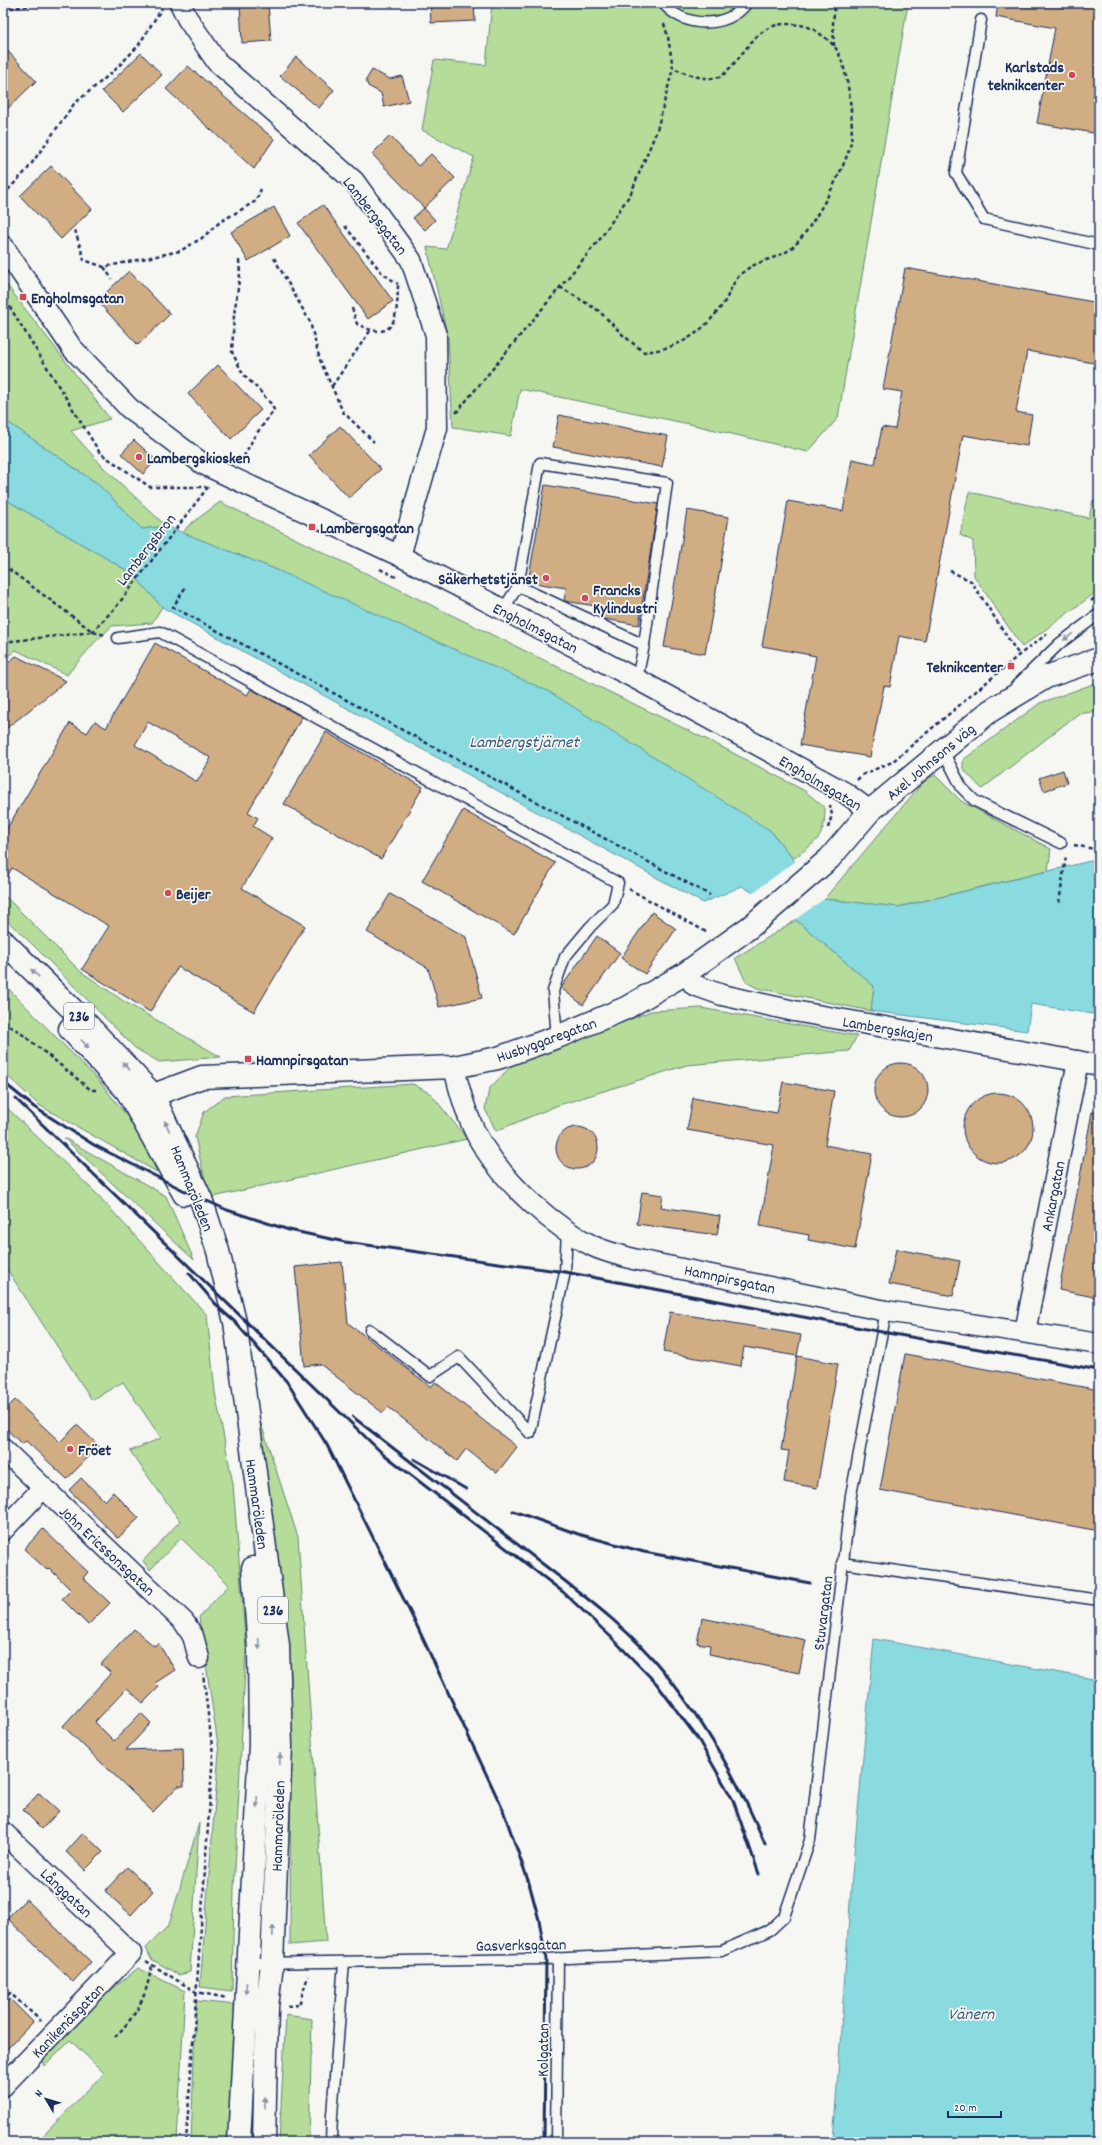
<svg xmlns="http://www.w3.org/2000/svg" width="1102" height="2145" font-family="Dekko,sans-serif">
<rect width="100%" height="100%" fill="#f6f6f2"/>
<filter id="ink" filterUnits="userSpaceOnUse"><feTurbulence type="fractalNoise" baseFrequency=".025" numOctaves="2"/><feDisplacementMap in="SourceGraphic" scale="8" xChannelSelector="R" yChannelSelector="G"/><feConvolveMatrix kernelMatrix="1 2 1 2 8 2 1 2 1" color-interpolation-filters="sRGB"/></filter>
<g filter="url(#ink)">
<!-- green -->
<g fill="#b5dc98" stroke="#68867b">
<polygon points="492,3 908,3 838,418 808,452 694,425 520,389 511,436 453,427 448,338 427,247 446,249 474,157 422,130 434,60 486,65"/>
<polygon points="3,280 110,419 71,431 103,467 166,526 142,529 98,484 3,419"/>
<polygon points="969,492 1089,518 1093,500 1099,501 1099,590 1022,647 974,576 973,541 960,535"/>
<polygon points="3,498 133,574 162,607 152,623 112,626 94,643 67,675 16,650 3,660"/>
<path d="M220,502L718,745L805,791L825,808C825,840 816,841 793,859L771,831L277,570L183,533L188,526Z"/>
<polygon points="1099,682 1099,711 1078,714 982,789 963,769 963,760 1040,703"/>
<polygon points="935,775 961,801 1051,849 1048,871 898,907 824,899 925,780"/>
<polygon points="3,894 80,971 125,1002 221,1057 159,1062 135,1048 33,945 3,917"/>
<polygon points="796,920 874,986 871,1011 757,988 746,982 735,958"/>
<polygon points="3,983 100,1082 139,1131 157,1172 39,1105 3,1072"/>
<polygon points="701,1008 857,1036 849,1051 687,1065 556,1106 496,1131 485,1109 489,1089 511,1066 651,1011"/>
<polygon points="413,1084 431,1094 467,1139 209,1198 195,1137 204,1112 225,1096"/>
<polygon points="3,1104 97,1194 207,1315 215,1392 233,1484 246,1649 234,1889 232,1991 200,1987 219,1752 199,1617 229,1585 181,1538 150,1570 143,1561 180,1521 130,1451 161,1438 123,1382 92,1400 3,1263"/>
<polygon points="64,1138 166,1196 194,1260"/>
<polygon points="253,1399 298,1537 326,1942 290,1945 291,1673"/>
<polygon points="199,1823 190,1972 179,1975 151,1959 146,1948 169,1925"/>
<polygon points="138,1968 185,1991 177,2142 37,2142 104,2073 70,2040 44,2066 42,2060 103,1997"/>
<polygon points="196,2001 237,2005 230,2142 191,2142"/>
<polygon points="286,2015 312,2019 309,2142 279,2142"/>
</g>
<!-- water -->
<g fill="#89dbdf" stroke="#5d96ab">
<polygon points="3,419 98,484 142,529 166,526 277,570 548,691 771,831 824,899 899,907 1090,861 1099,863 1099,1015 1031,1004 1027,1031 871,1011 874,986 796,920 742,886 703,903 162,607 133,574 3,498"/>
<polygon points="874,1639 1099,1680 1099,2142 833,2142 852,1875"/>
</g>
<!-- pier -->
<polygon fill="#f6f6f2" points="797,860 827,897 793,921 751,894"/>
<!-- building -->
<g fill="#d1ad83" stroke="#1b2f5e" fill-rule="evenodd">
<polygon points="240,3 268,3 271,41 242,43"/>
<polygon points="430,3 474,3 475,21 431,23"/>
<polygon points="998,3 1099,3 1099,134 1037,123 1055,28 996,17"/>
<polygon points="3,46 36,81 3,113"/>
<polygon points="141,53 162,75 123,112 102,91"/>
<polygon points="296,57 334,90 319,108 280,76"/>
<polygon points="188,66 274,139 254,169 166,89"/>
<polygon points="372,70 390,79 402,76 409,101 384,107 381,93 368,86 366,80"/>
<polygon points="390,136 418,166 431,154 455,178 424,208 372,154"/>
<polygon points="51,166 92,209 61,239 20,196"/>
<polygon points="323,205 393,301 368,319 298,223"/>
<polygon points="274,207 290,236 248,261 231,232"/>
<polygon points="424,208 435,220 425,230 413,218"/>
<polygon points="905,268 1099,303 1099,364 1027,351 1016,412 1032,415 1027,446 963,435 925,641 899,636 890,687 884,686 870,757 800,745 816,656 762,646 788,501 843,511 852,459 875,464 882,427 895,429 902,392 883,389"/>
<polygon points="129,271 170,314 138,345 97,301"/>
<polygon points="218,365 261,410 231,439 188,394"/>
<polygon points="559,415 668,436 662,467 553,447"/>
<polygon points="340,426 381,469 349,498 309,455"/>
<polygon points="134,440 156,460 143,474 121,454"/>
<polygon points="545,485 658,504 639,625 604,619 600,617 602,607 564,601 566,588 528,582"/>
<polygon points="687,510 729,517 705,654 664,647"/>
<path d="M155,643L247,695L251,689L302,717L248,812L258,818L253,826L272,838L242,888L305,926L254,1012L178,967L150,1012L82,969L109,926L12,868L3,884V835L70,723L87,733L95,721L106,728ZM148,722L211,758L197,782L135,745Z"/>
<polygon points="16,656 66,681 3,731 3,667"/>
<polygon points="326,732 423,787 381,859 284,804"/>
<polygon points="1063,770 1067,783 1044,791 1039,778"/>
<polygon points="463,810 555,863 514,934 422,881"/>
<polygon points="390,894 466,937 482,998 439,1007 428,968 367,932"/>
<polygon points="652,912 676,929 645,974 621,958"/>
<polygon points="597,936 620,953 583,1005 561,988"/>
<circle cx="901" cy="1090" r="27"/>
<polygon points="783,1082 834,1091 825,1145 872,1154 855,1249 808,1240 809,1235 760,1226 774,1145 687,1130 693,1098 777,1113"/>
<circle cx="998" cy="1128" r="35"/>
<polygon points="1092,1112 1099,1113 1099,1298 1059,1290"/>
<circle cx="577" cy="1148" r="21"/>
<polygon points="642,1192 663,1195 661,1207 720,1216 717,1235 637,1224"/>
<polygon points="896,1249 960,1261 953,1296 889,1284"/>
<polygon points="342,1262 348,1323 431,1387 435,1382 517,1447 497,1473 466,1449 457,1461 388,1407 383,1413 320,1364 304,1366 295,1267"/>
<polygon points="670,1312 801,1335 797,1356 744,1347 741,1366 663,1352"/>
<polygon points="905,1354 1099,1390 1099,1531 880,1490"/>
<polygon points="797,1356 838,1364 817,1488 784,1482 789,1451 781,1450"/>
<polygon points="15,1400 60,1442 77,1425 99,1446 67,1479 26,1441 22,1444 3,1426 3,1412"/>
<polygon points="81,1478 105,1501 113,1492 139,1518 118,1538 69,1490"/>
<polygon points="43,1529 88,1572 83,1578 110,1603 88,1625 62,1599 71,1590 49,1568 47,1570 24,1549"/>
<polygon points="702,1618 806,1640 799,1673 709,1654 710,1645 697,1643"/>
<polygon points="134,1629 154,1646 158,1643 175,1670 155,1683 159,1687 143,1703 127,1688 95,1722 114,1741 141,1713 151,1723 126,1750 183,1748 184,1786 178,1786 153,1812 63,1726 111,1673 101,1664"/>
<polygon points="39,1793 59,1811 42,1829 23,1810"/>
<polygon points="83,1833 103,1852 85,1870 66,1852"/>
<polygon points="127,1867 153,1891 131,1915 105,1891"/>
<polygon points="26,1899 91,1962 73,1982 7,1918"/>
<polygon points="10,1999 33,2022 3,2053 3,2005"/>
</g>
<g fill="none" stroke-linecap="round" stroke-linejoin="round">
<defs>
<g id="lane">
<path d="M663,3C683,28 727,30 747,3"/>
<polyline points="981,20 956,173 984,219 1099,245"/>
<polyline points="518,586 540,463 667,483 644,645"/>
<polyline points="503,610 518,586 644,645 637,679"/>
<polyline points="118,638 160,632 618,883 613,904 590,927 565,957 553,991 557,1037"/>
<polyline points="1016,686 1059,644 1099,614"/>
<polyline points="942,749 962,788 975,801 1061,843"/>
<polyline points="370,1330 430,1376 459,1357 530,1433"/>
<polyline points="530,1433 565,1272 567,1231"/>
<polyline points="842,1563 1099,1600"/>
<polyline points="249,1963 546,1959 722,1951 770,1930 784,1917 810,1840 851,1495 886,1311"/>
<polyline points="331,2142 332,2115 344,1962"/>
<polyline points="556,2142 558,1958"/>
</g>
<g id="street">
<polyline points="180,3 187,18 217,62 354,181 411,260 436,335 437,428 400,556"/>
<polyline points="3,246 72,348 129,408 203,464 400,556 642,682 844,792 870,811"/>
<polyline points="686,973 694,985 722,995 794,1011 1099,1065"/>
<path d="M454,1067C460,1094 469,1126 485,1149C509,1186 553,1227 593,1246C605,1252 620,1255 633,1259L886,1311L1099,1344"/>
<polyline points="1025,1332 1078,1061"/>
<polyline points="3,1449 184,1622 193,1636 199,1658"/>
<polyline points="3,1530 43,1488"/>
<polyline points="3,1832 131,1953 3,2086"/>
</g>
<polyline id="secondary" points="135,1102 202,1077 454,1067 498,1058 557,1037 626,1008 686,973 750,927 829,859 870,811 990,711 1046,677 1099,659"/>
<g id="primary">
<polyline points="3,941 86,1023 153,1095 201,1199 218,1251 235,1322 278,1645 281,1746 272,1963 267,2007 264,2142"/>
<polyline points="70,1029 127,1091 184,1194"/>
<polyline points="239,2142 260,1745 259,1649 253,1568"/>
</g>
</defs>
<!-- lane casing -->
<use href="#lane" stroke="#1b2f5e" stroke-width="13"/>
<!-- street casing -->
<use href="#street" stroke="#1b2f5e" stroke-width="23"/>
<!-- secondary casing -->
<use href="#secondary" stroke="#1b2f5e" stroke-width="25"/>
<!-- primary casing -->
<use href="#primary" stroke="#1b2f5e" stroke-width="25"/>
<!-- path -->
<g stroke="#1b2f5e" stroke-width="2.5" stroke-dasharray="4 3" stroke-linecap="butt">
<polyline points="3,9 27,6 32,3"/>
<polyline points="834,46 833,23 835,3"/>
<polyline points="3,195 27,170 74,104 115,70 138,46 162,8"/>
<polyline points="345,226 382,273 398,284"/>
<polyline points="75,230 84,260 104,267 180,251 202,238 220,222 256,201 261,189"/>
<polyline points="274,258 310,322 320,360 343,412 374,442"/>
<polyline points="239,260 240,274 234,315 232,352 243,374 259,390 272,405 274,410 254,437 241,462"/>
<polyline points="104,267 112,279"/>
<path d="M560,287L599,311L624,336L644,352C682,348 704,332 725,301C730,292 733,282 740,275C754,260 778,260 793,247C811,231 847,165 851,142C854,119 848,66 835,47C831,42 822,35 816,31C807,25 796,24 785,24C757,25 746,52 729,69C726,72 723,76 719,77C704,81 687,74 673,68"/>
<polyline points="3,294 11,309 100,453 150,487 206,487"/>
<path d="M352,308L357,324C397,345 397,315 398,285"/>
<polyline points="332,386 370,331"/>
<polyline points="456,413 600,239 631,193 657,130 673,68 668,37 664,24"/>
<polyline points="3,565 92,631"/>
<polyline points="380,569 396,577"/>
<polyline points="950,571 971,581 1019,655"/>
<polyline points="185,588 173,607 710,895"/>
<polyline points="1091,601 1099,595"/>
<polyline points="92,632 116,607 208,487"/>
<polyline points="3,642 92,632 106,635"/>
<polyline points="857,780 862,775 892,762 1019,655 1047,634"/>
<polyline points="828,828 832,815 830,805"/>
<polyline points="1074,845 1099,850"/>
<polyline points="629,889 708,933"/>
<polyline points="1059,903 1066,856"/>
<polyline points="3,1023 17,1030 91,1090 99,1090"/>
<polyline points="146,1961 196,1992 227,1998"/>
<polyline points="3,2000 10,1993 41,2021"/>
<polyline points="287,2006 299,2005 308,1976"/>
<path d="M115,2037C139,2012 145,1999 152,1965"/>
<polyline points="186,2142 213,1754 203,1674"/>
</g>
<!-- lane -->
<use href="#lane" stroke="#f6f6f2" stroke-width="10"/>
<!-- street -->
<use href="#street" stroke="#f6f6f2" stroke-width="20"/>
<!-- secondary -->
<use href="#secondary" stroke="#f6f6f2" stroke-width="22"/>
<!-- primary -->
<use href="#primary" stroke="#f6f6f2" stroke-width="22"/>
<!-- rail -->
<g stroke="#1b2f5e" stroke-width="3">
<polyline points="3,1082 34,1107 94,1145 183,1190 227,1210 289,1230 345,1242 565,1272 882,1332 1099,1370"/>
<polyline points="16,1099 381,1452 563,1592 611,1637 656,1683 698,1739 733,1800 759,1874"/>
<polyline points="189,1273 220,1309 235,1322 287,1382 327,1445 417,1626 503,1810 529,1883 539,1920 546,1959 544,2142"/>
<path d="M353,1417C413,1464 474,1511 535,1558C580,1593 628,1627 664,1672C707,1725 739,1782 765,1844"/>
<polyline points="414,1459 466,1489"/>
<polyline points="513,1511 578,1534 644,1552 810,1583"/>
</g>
</g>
<!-- one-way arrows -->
<defs><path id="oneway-solid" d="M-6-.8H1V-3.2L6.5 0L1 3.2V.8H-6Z"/></defs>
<g fill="#8892a8">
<use href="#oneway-solid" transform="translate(1068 637) rotate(144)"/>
<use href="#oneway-solid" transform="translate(35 973) rotate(-135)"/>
<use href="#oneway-solid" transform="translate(85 1044) rotate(48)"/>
<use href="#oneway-solid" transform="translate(126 1066) rotate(-133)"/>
<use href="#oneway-solid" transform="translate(167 1126) rotate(-115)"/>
<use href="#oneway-solid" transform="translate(259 1644) rotate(86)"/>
<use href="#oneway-solid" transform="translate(280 1759) rotate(-88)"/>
<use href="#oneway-solid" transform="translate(257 1802) rotate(93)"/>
<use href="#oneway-solid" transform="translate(273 1931) rotate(-88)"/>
<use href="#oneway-solid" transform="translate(246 1988) rotate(96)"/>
<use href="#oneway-solid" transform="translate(265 2103) rotate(-89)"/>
</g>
</g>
<!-- markers -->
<g fill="#d1495b" stroke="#f6f6f2" stroke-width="1.5">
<circle cx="1072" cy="75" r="4"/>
<rect x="19" y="293" width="8" height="8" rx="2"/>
<circle cx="139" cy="457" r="4"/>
<rect x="308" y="523" width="8" height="8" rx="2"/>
<circle cx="546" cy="578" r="4"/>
<circle cx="585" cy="598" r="4"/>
<rect x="1007" y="662" width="8" height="8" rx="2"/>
<circle cx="168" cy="893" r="4"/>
<rect x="244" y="1055" width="8" height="8" rx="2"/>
<circle cx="70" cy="1449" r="4"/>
</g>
<g text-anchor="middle" stroke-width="3.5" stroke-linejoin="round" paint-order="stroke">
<!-- shield labels -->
<g fill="#f6f6f2" stroke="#5d6b8a" stroke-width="1">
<rect x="64" y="1003" width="30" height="26" rx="3"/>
<rect x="258" y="1597" width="30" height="26" rx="3"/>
</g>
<g font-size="15" font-weight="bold" fill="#1b2f5e">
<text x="79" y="1021">236</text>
<text x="273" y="1615">236</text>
</g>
<!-- poi labels -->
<g font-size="16" font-weight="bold" fill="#1b2f5e" stroke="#f6f6f2" text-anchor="start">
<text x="1064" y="72" text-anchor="end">Karlstads<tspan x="1064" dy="18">teknikcenter</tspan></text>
<text x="31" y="303">Engholmsgatan</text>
<text x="147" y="463">Lambergskiosken</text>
<text x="320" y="533">Lambergsgatan</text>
<text x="538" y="584" text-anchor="end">Säkerhetstjänst</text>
<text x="593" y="595">Francks<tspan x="593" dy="18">Kylindustri</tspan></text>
<text x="1003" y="672" text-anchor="end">Teknikcenter</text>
<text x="176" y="899">Beijer</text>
<text x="256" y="1065">Hamnpirsgatan</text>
<text x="78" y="1455">Fröet</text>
</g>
<!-- street labels -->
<g font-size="16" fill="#1b2f5e" stroke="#f6f6f2">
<text transform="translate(376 215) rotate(52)" y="6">Lambergsgatan</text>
<text transform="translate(145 549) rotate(-52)" y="6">Lambergsbron</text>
<text transform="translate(536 627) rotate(27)" y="6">Engholmsgatan</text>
<text transform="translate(930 761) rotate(-40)" y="6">Axel Johnsons väg</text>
<text transform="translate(821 782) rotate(31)" y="6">Engholmsgatan</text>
<text transform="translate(888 1028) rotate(10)" y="6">Lambergskajen</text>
<text transform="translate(546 1039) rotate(-20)" y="6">Husbyggaregatan</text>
<text transform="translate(193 1188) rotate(68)" y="6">Hammaröleden</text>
<text transform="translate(1052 1196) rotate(-79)" y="6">Ankargatan</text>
<text transform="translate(730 1278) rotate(12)" y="6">Hamnpirsgatan</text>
<text transform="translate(258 1504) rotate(82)" y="6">Hammaröleden</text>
<text transform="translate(108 1550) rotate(43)" y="6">John Ericssonsgatan</text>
<text transform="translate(822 1613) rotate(-83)" y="6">Stuvargatan</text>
<text transform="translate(277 1826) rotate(-88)" y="6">Hammaröleden</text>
<text transform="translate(67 1892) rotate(43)" y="6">Långgatan</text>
<text transform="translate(521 1944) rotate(-1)" y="6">Gasverksgatan</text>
<text transform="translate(67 2020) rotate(-46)" y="6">Kanikenäsgatan</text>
<text transform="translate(542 2050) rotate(-89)" y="6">Kolgatan</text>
</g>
<!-- water labels -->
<g font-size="17" font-style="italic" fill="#365a7e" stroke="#f6f6f2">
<text x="524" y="747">Lambergstjärnet</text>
<text x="971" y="2019">Vänern</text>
</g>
</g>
<!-- margin -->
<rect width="1102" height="2145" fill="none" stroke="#f6f6f2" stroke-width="16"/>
<rect x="8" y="8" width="1086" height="2129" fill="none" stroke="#1b2f5e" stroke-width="1.5" filter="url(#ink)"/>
<!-- north arrow -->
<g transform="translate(46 2099) rotate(308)" stroke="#f6f6f2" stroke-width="3" paint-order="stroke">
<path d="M0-3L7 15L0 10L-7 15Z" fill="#1b2f5e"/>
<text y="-6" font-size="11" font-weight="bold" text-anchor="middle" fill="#1b2f5e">N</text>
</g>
<!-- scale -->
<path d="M948 2111v6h53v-6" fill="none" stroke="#1b2f5e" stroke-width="2"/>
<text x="954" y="2111" font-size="12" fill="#1b2f5e" stroke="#f6f6f2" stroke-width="3" paint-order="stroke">20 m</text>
</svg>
